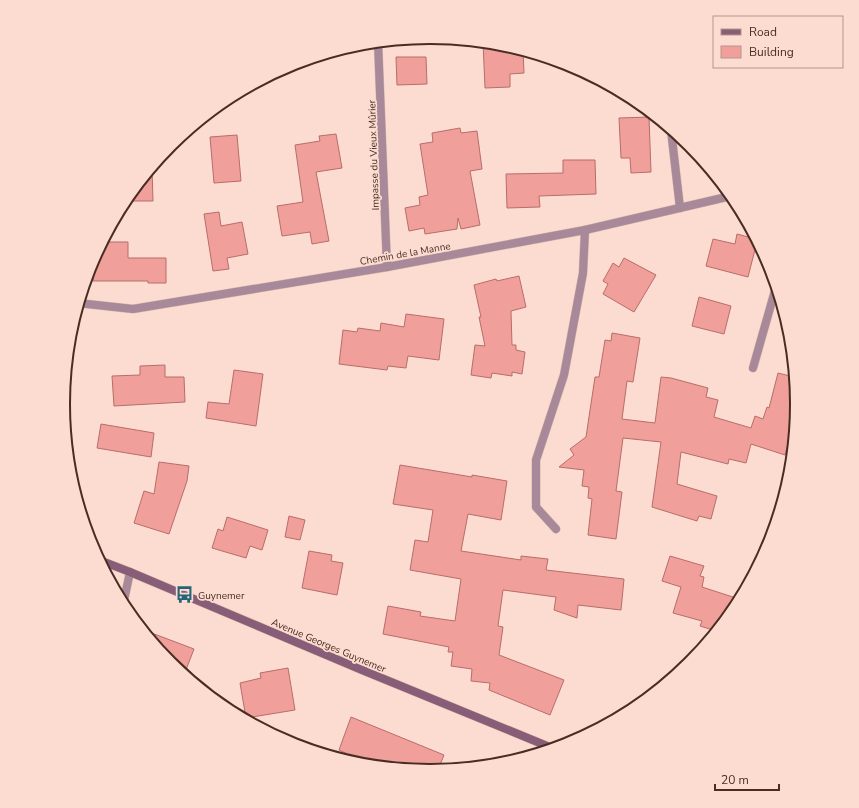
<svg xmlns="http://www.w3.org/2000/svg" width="859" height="808" font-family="'Nunito Sans',sans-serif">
<rect width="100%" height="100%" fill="#fcdcd0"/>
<!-- building -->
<g fill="#f09f9b" stroke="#b86d6a">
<polygon points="483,42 501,44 523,51 524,73 510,74 510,87 485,88"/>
<polygon points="396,57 426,57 427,84 397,85"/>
<polygon points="649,117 651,172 631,173 630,158 621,158 619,118"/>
<polygon points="460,128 461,133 477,131 482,169 470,171 480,225 461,229 458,218 457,229 425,234 424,228 409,231 405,208 420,205 419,197 428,195 420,144 433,142 432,133"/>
<polygon points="336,134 342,168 316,172 329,241 312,244 310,232 282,236 277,206 303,202 295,145 320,141 319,136"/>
<polygon points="237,135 241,181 214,183 210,137"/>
<polygon points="563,160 595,160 596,194 539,196 540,207 507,208 506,174 563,173"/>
<polygon points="152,167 153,201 133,201 133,190"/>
<polygon points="219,212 221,226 242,222 248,254 227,258 229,269 213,271 204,214"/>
<polygon points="737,234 756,239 757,242 748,277 706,266 713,239 735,244"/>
<polygon points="102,242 128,242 128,258 166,258 166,283 148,283 148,281 93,281 93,259"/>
<polygon points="624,258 656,275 634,312 603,294 608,284 603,281 613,263 619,267"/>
<polygon points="519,276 526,307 511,311 512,345 516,345 516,350 525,352 522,374 512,372 512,376 492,373 491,378 471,375 475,345 485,346 479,317 481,317 474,285 496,279 497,281"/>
<polygon points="699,297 731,306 724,334 692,326"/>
<polygon points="406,314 444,319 439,360 408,356 406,368 388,366 387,370 339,364 343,330 357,332 358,328 380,331 381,323 404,327"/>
<polygon points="612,333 640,338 633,382 627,381 622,419 655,423 661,377 671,378 708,388 706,397 718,400 714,417 751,428 755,416 763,419 767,407 769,408 778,373 794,377 796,404 794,433 791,433 785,455 751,444 746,463 729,459 728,464 681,452 677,484 717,496 711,519 699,516 697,521 652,507 661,442 623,438 616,491 622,492 616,539 588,535 592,499 588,498 589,487 582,486 584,470 559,467 574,455 570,449 586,437 595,377 599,377 605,340 611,341"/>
<polygon points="165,365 165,377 184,377 185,402 114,406 112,376 140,375 140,366"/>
<polygon points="234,370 263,374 256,426 206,418 208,402 229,404"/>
<polygon points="101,424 154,433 151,457 97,448"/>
<polygon points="159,462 189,466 187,481 169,534 134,523 144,491 154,494"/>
<polygon points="400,465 472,477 472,475 507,481 501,520 468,514 461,551 521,560 521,556 548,559 546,570 624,579 621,610 578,605 577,618 554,610 556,597 503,590 498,626 503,627 499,655 564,680 550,715 489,690 490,683 471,681 472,669 451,666 453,652 448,652 449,647 383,634 388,606 421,612 420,616 455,621 461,579 410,570 415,540 428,542 433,510 393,504"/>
<polygon points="289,516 305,520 300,540 285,537"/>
<polygon points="227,517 268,530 262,550 250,546 246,558 212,548 218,529 223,531"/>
<polygon points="309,551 332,555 331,561 343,563 337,595 302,588"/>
<polygon points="670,556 704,566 700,576 704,577 702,587 739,599 735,608 716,631 700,626 702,621 673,613 681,587 662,581"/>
<polygon points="141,629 194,649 184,675 170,663"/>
<polygon points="288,668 295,710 246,718 240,683 261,678 260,673"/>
<polygon points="351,717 444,755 438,770 429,771 365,765 350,755 339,750"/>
</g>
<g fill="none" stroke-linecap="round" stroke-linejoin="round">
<defs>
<g id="street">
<polyline points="378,42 387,267"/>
<polyline points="671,130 680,208"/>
<polyline points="78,303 133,309 387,267 585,230 731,196"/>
<polyline points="753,368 776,287"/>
<polyline points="556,529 536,507 536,460 564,375 583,273 585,230"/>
<polyline points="123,605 130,572"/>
</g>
<polyline id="secondary" points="99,560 130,572 362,670 552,748"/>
</defs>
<!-- street casing -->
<use href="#street" stroke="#d8b9ad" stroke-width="9"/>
<!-- secondary casing -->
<use href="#secondary" stroke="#d8b9ad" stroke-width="9"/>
<!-- street -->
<use href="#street" stroke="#a7899a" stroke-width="8"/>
<!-- secondary -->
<use href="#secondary" stroke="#875d77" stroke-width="8"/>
</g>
<!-- icons -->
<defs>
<symbol id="bus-bare" viewBox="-9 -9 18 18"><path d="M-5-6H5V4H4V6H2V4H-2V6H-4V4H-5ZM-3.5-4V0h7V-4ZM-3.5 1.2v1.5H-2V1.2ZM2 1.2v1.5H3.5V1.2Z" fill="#236479" stroke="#fcdcd0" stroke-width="2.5" paint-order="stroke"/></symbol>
</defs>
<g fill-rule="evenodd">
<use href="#bus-bare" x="172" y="582" width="25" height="25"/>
</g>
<g text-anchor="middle" stroke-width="3.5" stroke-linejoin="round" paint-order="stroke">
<!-- street labels -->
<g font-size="10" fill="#4a2d21" stroke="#fcdcd0">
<text transform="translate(373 155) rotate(-92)" y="4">Impasse du Vieux Mûrier</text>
<text transform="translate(405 253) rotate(-10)" y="4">Chemin de la Manne</text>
<text transform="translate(329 645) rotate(23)" y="4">Avenue Georges Guynemer</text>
</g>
<!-- poi labels -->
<g font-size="10" fill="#4a2d21" stroke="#fcdcd0" text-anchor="start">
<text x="198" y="599">Guynemer</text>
</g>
</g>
<!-- crop -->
<path d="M0 0H859V808H0ZM70 404a360 360 0 1 1 720 0a360 360 0 1 1-720 0Z" fill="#fcdcd0" fill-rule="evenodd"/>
<path fill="none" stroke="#4a2d21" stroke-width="2" d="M70 404a360 360 0 1 1 720 0a360 360 0 1 1-720 0Z"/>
<!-- legend -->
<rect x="713" y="16" width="130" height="52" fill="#fcdcd0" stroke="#b5968a"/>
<rect x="721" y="29" width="20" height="6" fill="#875d77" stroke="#b5968a"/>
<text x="749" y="36" font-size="12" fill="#4a2d21">Road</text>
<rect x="721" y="46" width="20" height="12" fill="#f09f9b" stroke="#b5968a"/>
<text x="749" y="56" font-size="12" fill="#4a2d21">Building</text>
<!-- scale -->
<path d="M715 784v6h64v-6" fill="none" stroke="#4a2d21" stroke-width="2"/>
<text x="721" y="784" font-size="12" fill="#4a2d21" stroke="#fcdcd0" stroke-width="3" paint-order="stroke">20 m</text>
</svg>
